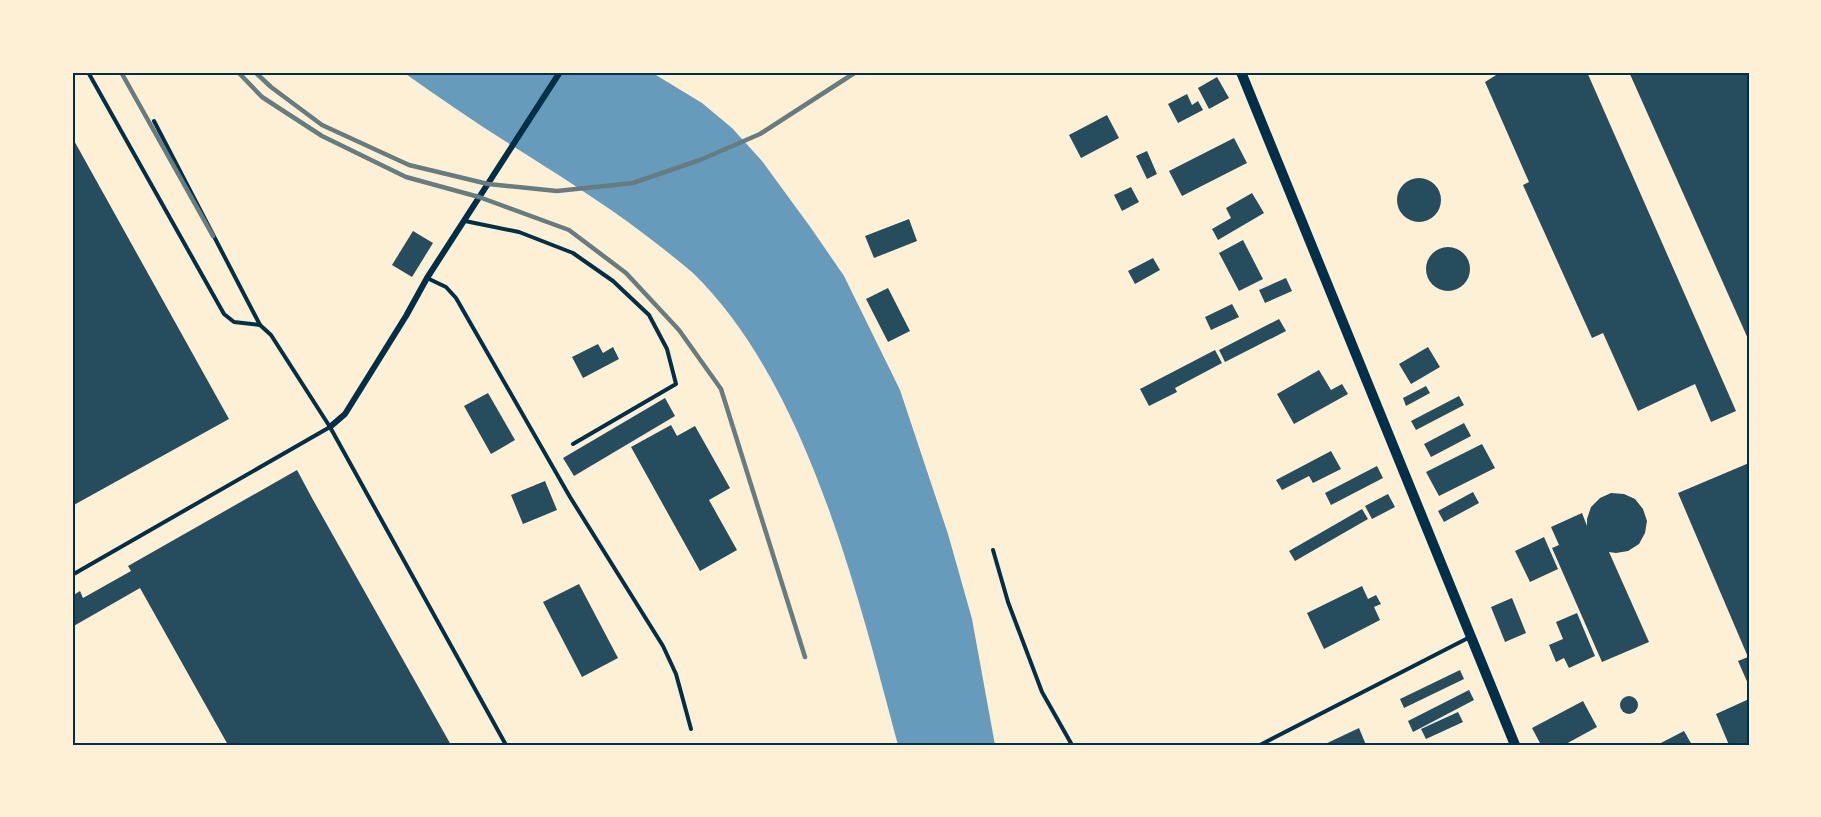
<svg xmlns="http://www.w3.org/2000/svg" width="1821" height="817" font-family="Bitter,serif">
<rect width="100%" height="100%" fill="#fdf0d5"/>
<!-- water -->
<path fill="#669bbc" d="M403,72H651L702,103L732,128L762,161L811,228L844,276L900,390L948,534L972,619L995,745H898C858,595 807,384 693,273C683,264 672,256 661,247C618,213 573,184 527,155C485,129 444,101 403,72Z"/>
<!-- building -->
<g fill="#264d5e">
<polygon points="1501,72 1587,72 1736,411 1711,422 1695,384 1638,411 1603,333 1592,338 1523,185 1529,182 1485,82"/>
<polygon points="1629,72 1749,72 1749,341"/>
<polygon points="1217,77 1229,98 1209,109 1198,88"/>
<polygon points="1187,94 1192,105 1198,101 1203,110 1178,123 1168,104"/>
<polygon points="1107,115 1119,138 1081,158 1069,135"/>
<polygon points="72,137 229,419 72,506"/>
<polygon points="1234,138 1247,163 1182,196 1169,171"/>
<polygon points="1147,151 1157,174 1147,179 1136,156"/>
<circle cx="1419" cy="200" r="22"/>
<polygon points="1131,187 1139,202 1122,211 1114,195"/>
<polygon points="1252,193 1264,213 1218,240 1212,229 1231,218 1226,208"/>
<polygon points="909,219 917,241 874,258 865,236"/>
<polygon points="413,231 433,243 412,277 392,265"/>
<polygon points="1243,240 1263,279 1239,291 1219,253"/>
<circle cx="1448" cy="269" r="22"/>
<polygon points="1153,258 1160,270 1135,284 1128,271"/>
<polygon points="1286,278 1292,291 1265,303 1259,290"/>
<polygon points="888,288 910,331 888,342 866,299"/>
<polygon points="1232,304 1239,317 1211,330 1205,317"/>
<polygon points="1279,319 1286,331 1225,362 1219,350"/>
<polygon points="598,344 603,353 613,347 619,359 583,378 572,357"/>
<polygon points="1428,347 1440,367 1411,384 1399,364"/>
<polygon points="1215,350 1222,363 1175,388 1177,392 1149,406 1140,389"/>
<polygon points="1319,370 1331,390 1342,384 1348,394 1294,424 1277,394"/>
<polygon points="1426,386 1430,393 1406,406 1403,398"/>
<polygon points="488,393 515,440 491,454 464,406"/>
<polygon points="1459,396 1464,405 1416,430 1411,421"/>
<polygon points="665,398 675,416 574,476 563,458"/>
<polygon points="1464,423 1471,436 1431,457 1424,444"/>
<polygon points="671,425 677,436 695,426 730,488 709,500 737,550 700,571 631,447"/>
<polygon points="1482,444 1495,468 1439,496 1426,472"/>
<polygon points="1331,451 1341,469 1313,483 1309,476 1282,490 1276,480"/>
<polygon points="1749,463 1749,686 1738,661 1748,657 1678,493"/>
<polygon points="1377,466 1383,478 1331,505 1325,493"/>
<polygon points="297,470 312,498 451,745 228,745 140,588 72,627 72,596 80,591 83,598 131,571 128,566"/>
<polygon points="545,481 557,510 523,524 511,495"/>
<polygon points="1473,492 1479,503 1444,522 1438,511"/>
<polygon points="1611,493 1624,494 1635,499 1643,509 1647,521 1645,533 1639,544 1628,551 1616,553 1609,552 1649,642 1602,662 1552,548 1559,545 1551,527 1582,513 1587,526 1587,519 1591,507 1600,498"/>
<polygon points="1388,494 1395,507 1372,519 1365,506"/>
<polygon points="1362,509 1368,519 1295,561 1289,551"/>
<polygon points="1544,537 1558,569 1530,582 1515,551"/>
<polygon points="579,584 618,658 582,677 543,602"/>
<polygon points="1362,586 1368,599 1376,595 1381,604 1374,607 1380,620 1324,649 1307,613"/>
<polygon points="1512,598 1526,633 1505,642 1491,607"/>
<polygon points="1577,613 1595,656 1569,668 1564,658 1556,662 1549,645 1563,639 1556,622"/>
<polygon points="1460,670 1464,679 1404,708 1400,699"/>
<polygon points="1469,690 1474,700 1413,732 1408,721"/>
<circle cx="1629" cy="705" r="9"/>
<polygon points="1749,699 1749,745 1729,745 1716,714"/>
<polygon points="1583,701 1597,727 1564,745 1541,745 1532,728"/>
<polygon points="1458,712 1463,722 1426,739 1421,729"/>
<polygon points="1359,728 1366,745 1323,745"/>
<polygon points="1684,731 1692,745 1657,745"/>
</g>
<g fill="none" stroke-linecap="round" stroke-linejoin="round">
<!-- service -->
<g stroke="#003049" stroke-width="4">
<polyline points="88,72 224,314 234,322 260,325 271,335 330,427 506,745"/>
<polyline points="154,121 260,325"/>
<polyline points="465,221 519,232 573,253 613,281 649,315 667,349 676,384 573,444"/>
<polyline points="427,278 446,287 456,298 570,497 663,646 676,674 691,729"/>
<polyline points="993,550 1008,602 1042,692 1072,745"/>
<polyline points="72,575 330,427"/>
<polyline points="72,744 72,745"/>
<polyline points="1260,745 1470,637"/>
</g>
<!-- minor -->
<polyline stroke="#003049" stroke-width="6" points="330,427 345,414 406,316 427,278 560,72"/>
<!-- secondary -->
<polyline stroke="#003049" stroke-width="10" points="1241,72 1515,745"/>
<!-- rail -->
<g stroke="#657d81" stroke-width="4.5">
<polyline points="121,72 213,236"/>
<polyline points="238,72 262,97 322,136 406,177 479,197 569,230 626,273 679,330 721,389 805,657"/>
<polyline points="255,72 271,87 322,125 409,165 488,184 557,191 633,183 700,160 760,134 856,72"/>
</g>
</g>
<!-- border -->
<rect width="1821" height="817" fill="none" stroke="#fdf0d5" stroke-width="147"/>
<rect x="74" y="74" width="1674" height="670" fill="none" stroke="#003049" stroke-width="2"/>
</svg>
